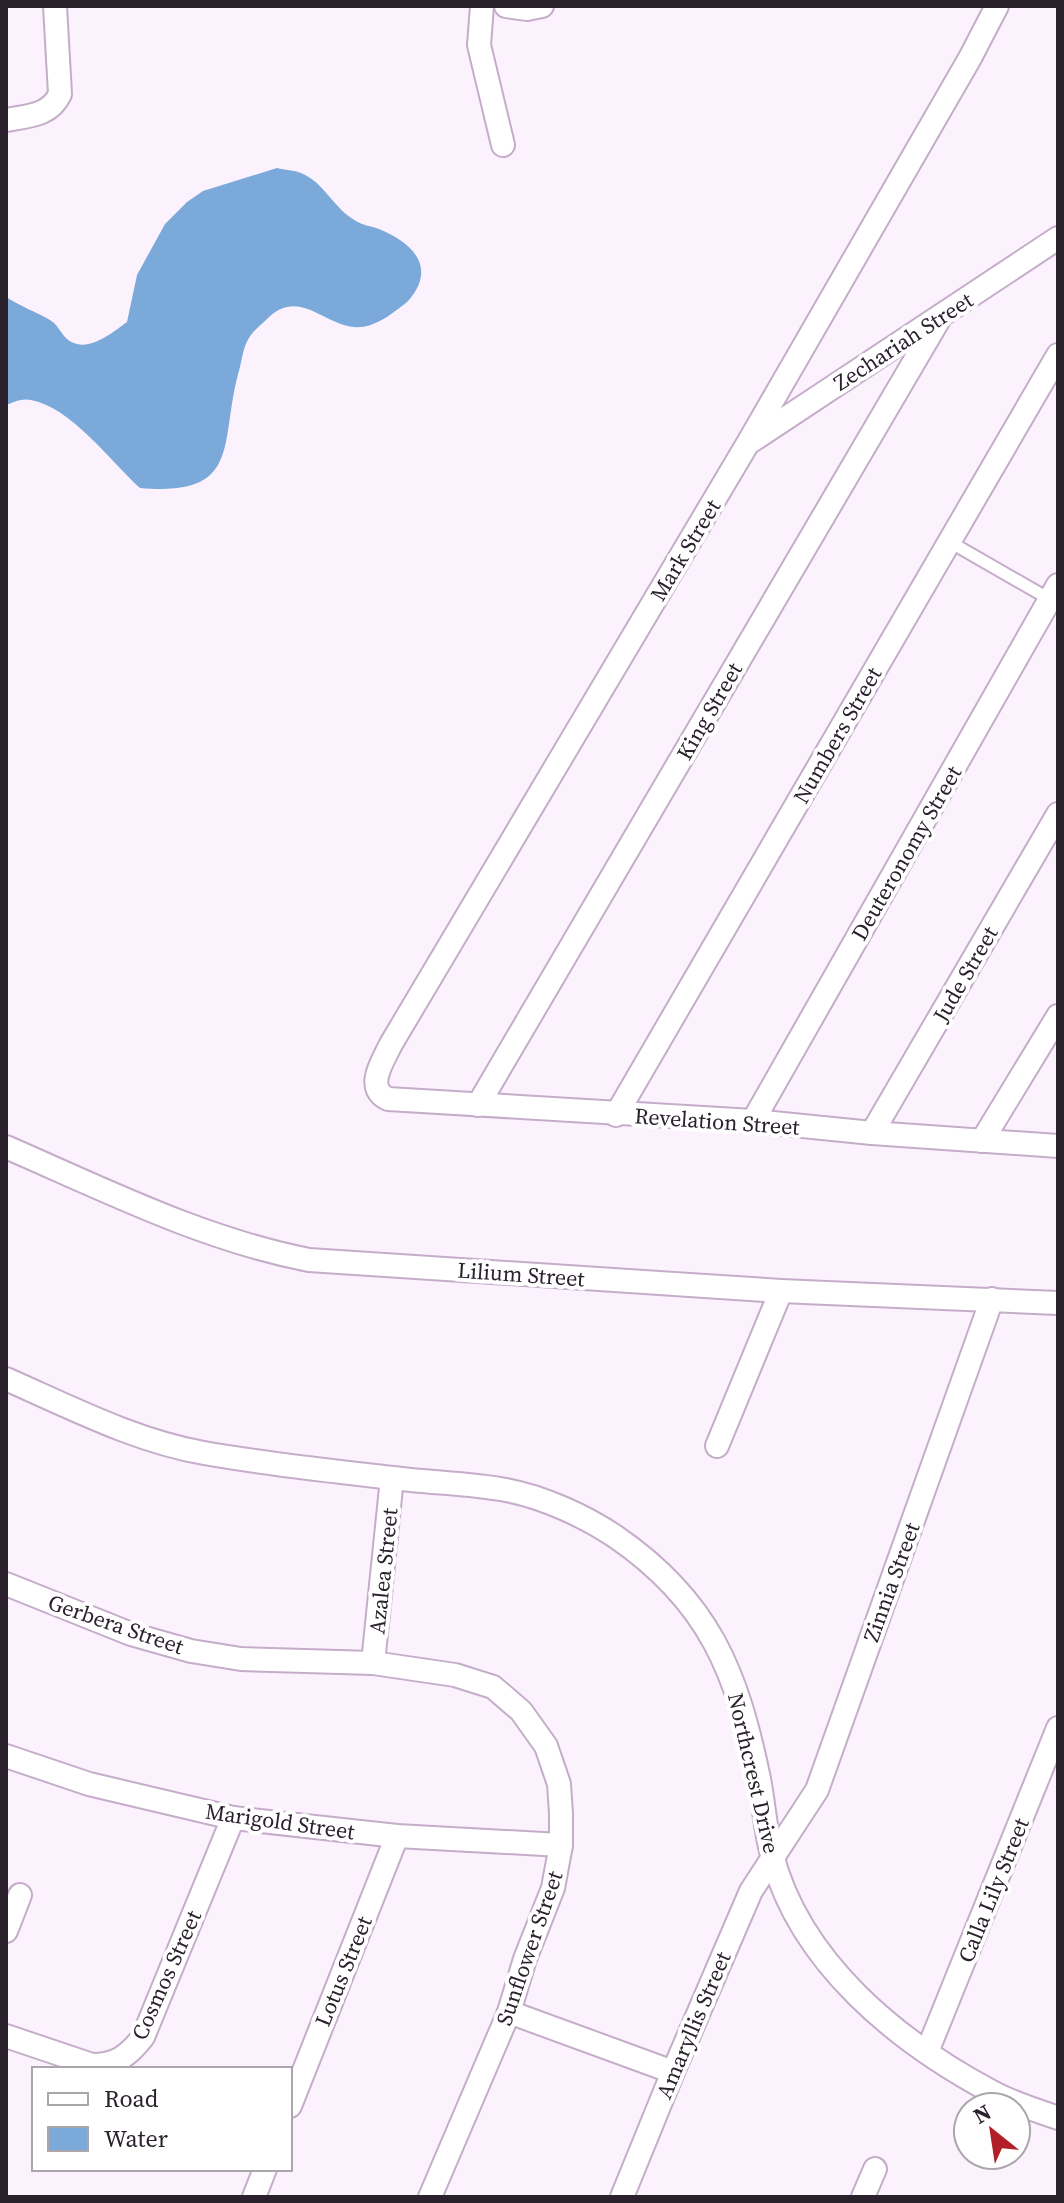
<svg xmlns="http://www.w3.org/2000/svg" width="1064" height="2203" font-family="'Source Serif 4',serif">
<rect width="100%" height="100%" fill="#fcf2fe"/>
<!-- water -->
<path fill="#7ba9da" d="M277,168C285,170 294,170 301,173C324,182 334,209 356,221C362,225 371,226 379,229C409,241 436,264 412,296C408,303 400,307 394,312C386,318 371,327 361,327C326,330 300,284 266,320C261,325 253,331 249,338C244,345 242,358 240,367C218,441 245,497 140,488C110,461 72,408 31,400C22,398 14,402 6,405V297C20,306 36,312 50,320C58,325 60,332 66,338C85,356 112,333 127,322L137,275L165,224L187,202L203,191Z"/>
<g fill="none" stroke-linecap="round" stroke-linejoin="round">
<defs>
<polyline id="service" points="950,542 1051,600"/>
<g id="minor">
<polyline points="482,6 479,45 503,145"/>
<polyline points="506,6 527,9 542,6"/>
<path d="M997,6L970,58L748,443L391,1044C383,1061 364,1088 388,1099L753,1121L872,1133L1058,1146"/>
<path d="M6,120C27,116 50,116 60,94L55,6"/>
<polyline points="753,440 1058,238"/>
<polyline points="478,1105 941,316"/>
<polyline points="616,1115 1058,355"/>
<polyline points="753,1121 1058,585"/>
<polyline points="872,1133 1058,814"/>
<polyline points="982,1141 1058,1016"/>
<path d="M6,1147C105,1190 202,1239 309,1260L781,1291L1058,1303"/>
<path d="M6,1379C70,1407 135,1441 204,1453C266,1464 331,1471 393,1478C431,1483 469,1483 506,1490C543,1497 585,1516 616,1537C709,1601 737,1672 759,1779C764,1804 765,1830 772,1855C800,1963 898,2042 992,2092C1012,2103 1036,2110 1058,2118"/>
<polyline points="717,1446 781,1291"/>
<polyline points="6,1584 131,1634 191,1651 241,1659 373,1663 455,1675 493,1687 521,1711 546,1746 559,1784 561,1814 561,1845 553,1888 525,1959 509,2012 430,2197"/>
<polyline points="373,1663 392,1478"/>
<polyline points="6,1756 89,1784 233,1818 397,1836 561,1845"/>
<polyline points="6,1931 20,1895"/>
<polyline points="509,2012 673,2072"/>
<path d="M6,2036L92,2065C116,2065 128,2056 143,2037L233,1818"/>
<polyline points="927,2052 1058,1728"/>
<polyline points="290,2106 397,1836"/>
<polyline points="254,2197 265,2169"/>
<polyline points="622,2197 673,2072 751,1891 817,1790 992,1299"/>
<polyline points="863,2197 875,2169"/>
</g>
</defs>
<!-- service casing -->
<use href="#service" stroke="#c5adca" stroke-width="15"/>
<!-- minor casing -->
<use href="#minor" stroke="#c5adca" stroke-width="26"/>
<!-- service -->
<use href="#service" stroke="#fff" stroke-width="11"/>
<!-- minor -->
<use href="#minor" stroke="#fff" stroke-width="22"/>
</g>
<g text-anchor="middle" stroke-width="8" stroke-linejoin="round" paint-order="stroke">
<!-- street labels -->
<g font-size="22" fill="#2a212c" stroke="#fff">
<text transform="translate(903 341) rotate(-33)" y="8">Zechariah Street</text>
<text transform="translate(685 550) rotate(-59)" y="8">Mark Street</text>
<text transform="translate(709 711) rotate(-60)" y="8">King Street</text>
<text transform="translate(837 735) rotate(-60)" y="8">Numbers Street</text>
<text transform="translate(906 853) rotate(-60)" y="8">Deuteronomy Street</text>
<text transform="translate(965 974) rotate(-60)" y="8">Jude Street</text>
<text transform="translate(717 1121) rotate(4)" y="8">Revelation Street</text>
<text transform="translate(521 1274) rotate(4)" y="8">Lilium Street</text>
<text transform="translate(383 1571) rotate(-84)" y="8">Azalea Street</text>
<text transform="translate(891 1582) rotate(-70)" y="8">Zinnia Street</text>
<text transform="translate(116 1624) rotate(19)" y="8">Gerbera Street</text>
<text transform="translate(754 1773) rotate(77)" y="8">Northcrest Drive</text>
<text transform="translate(280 1821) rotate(8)" y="8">Marigold Street</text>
<text transform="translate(993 1890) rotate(-68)" y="8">Calla Lily Street</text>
<text transform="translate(529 1948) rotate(-71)" y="8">Sunflower Street</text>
<text transform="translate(343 1971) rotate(-68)" y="8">Lotus Street</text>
<text transform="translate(166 1975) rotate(-66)" y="8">Cosmos Street</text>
<text transform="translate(693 2025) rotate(-67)" y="8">Amaryllis Street</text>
</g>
</g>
<!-- border -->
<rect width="1064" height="2203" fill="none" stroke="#2a212c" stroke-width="16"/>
<!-- legend -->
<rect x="32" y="2067" width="260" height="104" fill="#ffffff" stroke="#aaa6ab" stroke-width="2"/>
<rect x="48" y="2093" width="40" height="12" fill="#ffffff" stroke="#aaa6ab" stroke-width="2"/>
<text x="104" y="2107" font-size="24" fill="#2a212c">Road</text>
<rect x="48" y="2127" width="40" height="24" fill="#7ba9da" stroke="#aaa6ab" stroke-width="2"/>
<text x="104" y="2147" font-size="24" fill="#2a212c">Water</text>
<!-- north arrow -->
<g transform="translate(992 2131) rotate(330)"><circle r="38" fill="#ffffff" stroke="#aaa6ab" stroke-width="2"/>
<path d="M0-6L14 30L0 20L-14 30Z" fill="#b11f29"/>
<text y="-12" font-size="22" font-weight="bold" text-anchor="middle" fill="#2a212c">N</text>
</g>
</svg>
